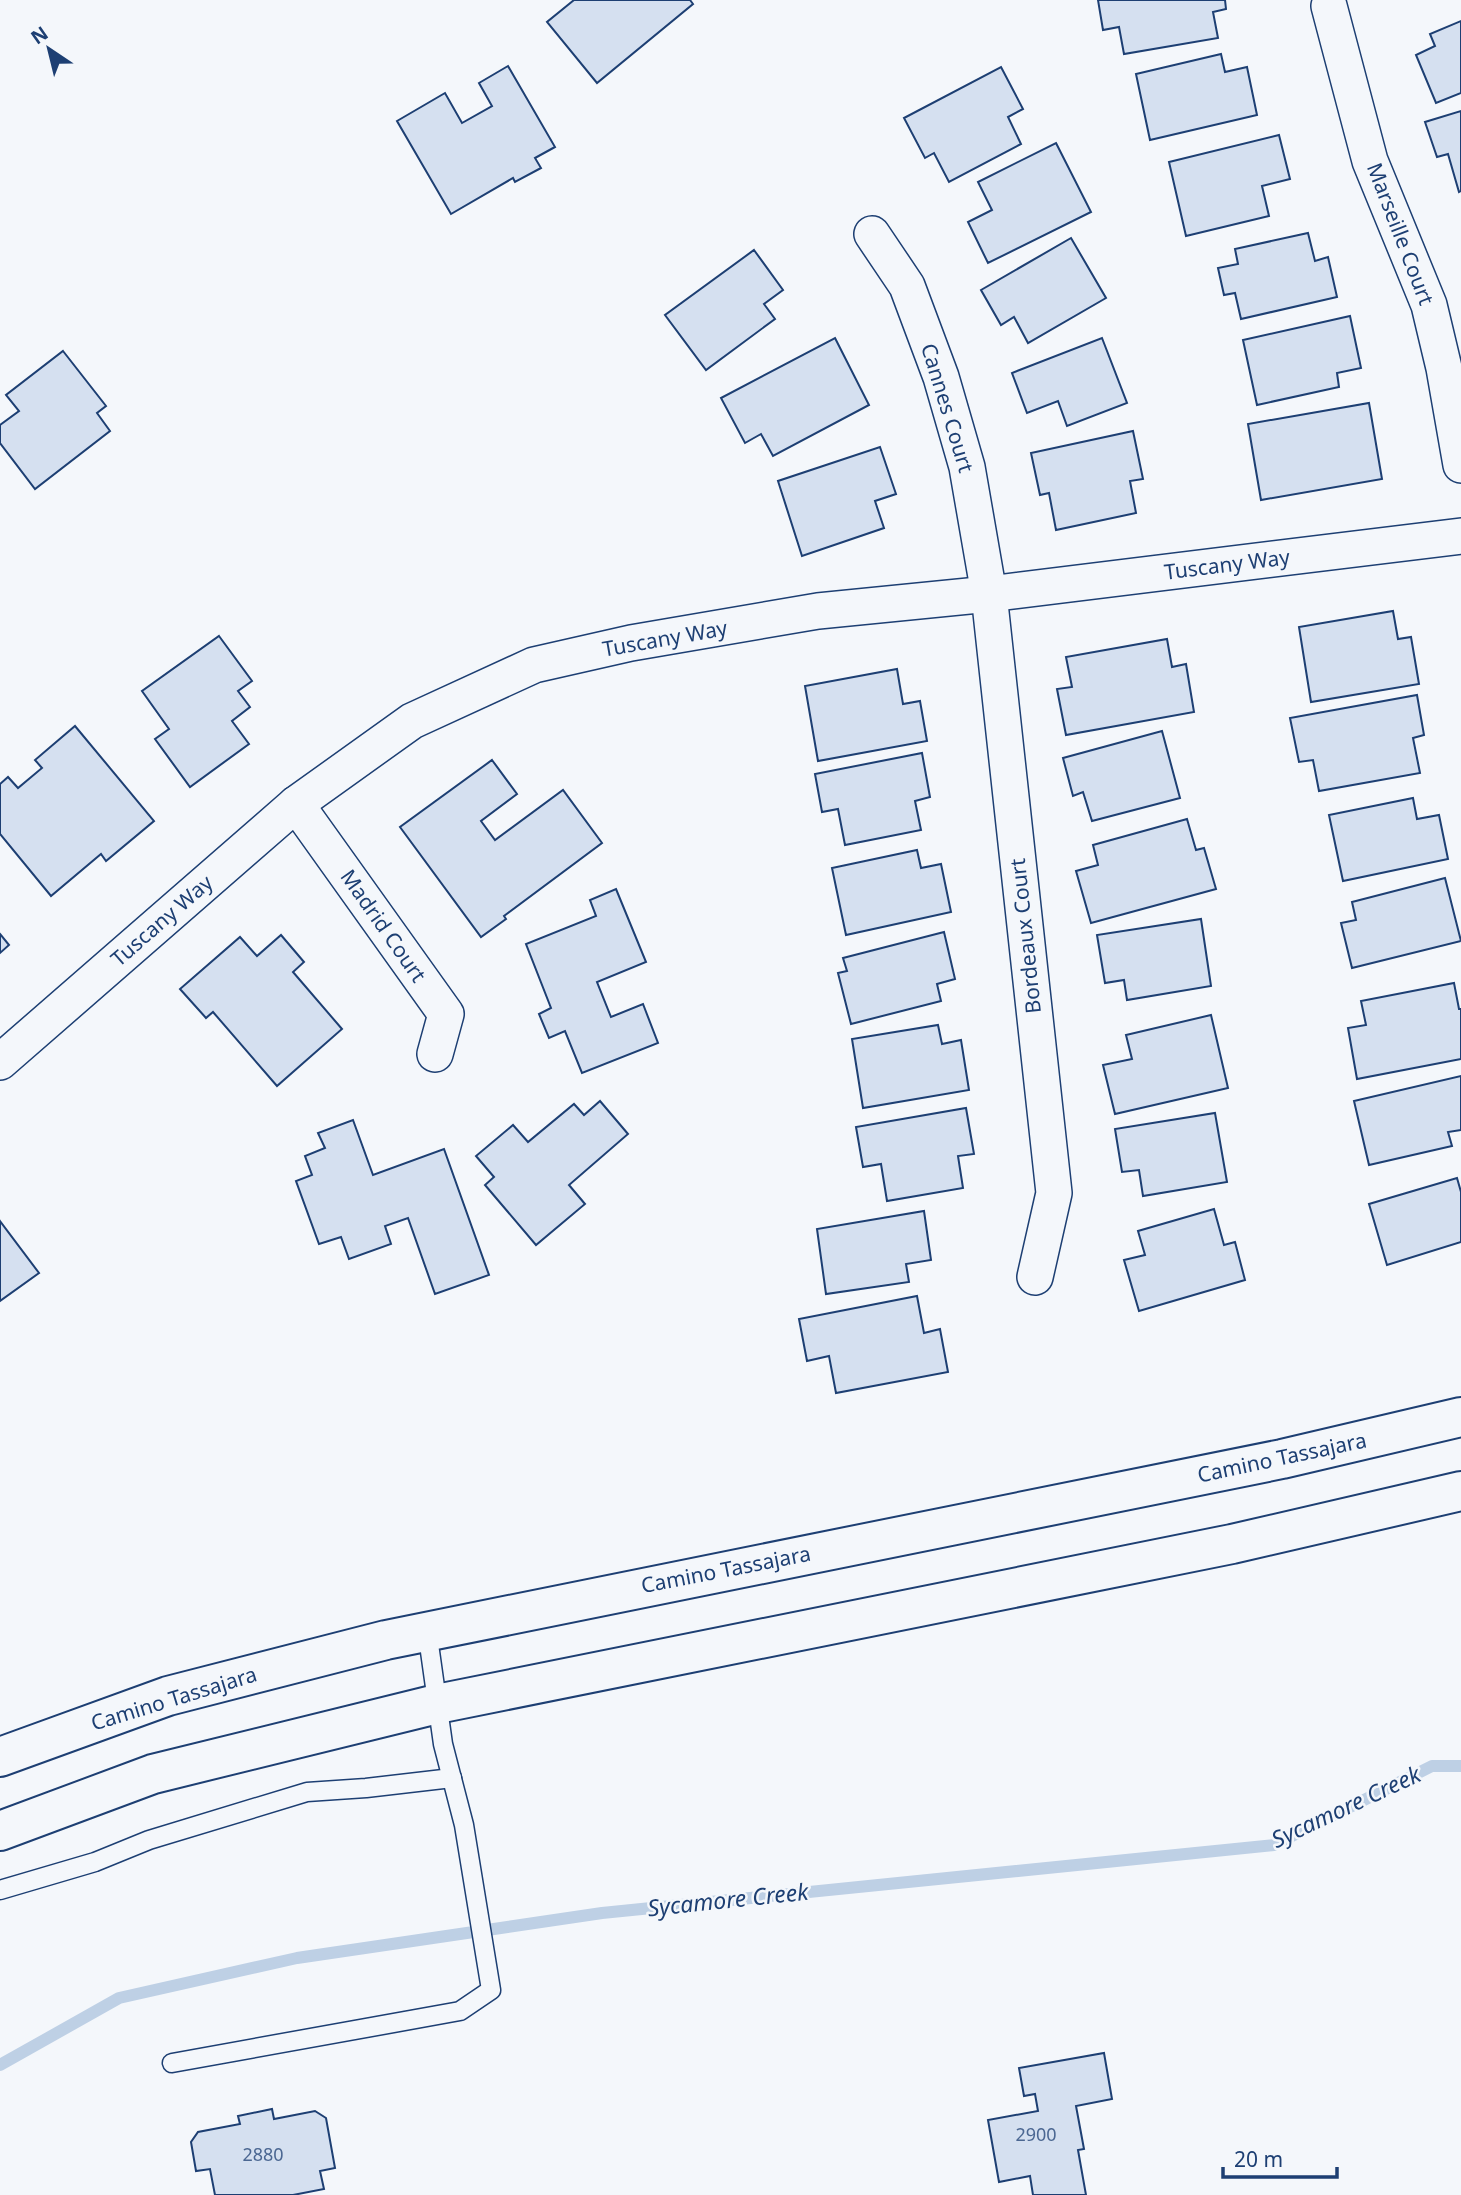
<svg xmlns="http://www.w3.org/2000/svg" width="1461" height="2195" font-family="'Noto Sans',sans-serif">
<rect width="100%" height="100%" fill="#f4f7fb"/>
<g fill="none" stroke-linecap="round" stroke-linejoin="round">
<!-- stream -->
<polyline stroke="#bed0e5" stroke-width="12" points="0,2065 119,1998 297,1958 602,1913 1274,1845 1432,1766 1461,1766"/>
</g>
<!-- building -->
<g fill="#d5e0f0" stroke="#1d3f73" stroke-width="2">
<polygon points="574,0 690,0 693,4 597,83 547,22"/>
<polygon points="1098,0 1225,0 1226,9 1213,12 1218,38 1124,54 1119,27 1103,30"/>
<polygon points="1461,21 1461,93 1436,103 1416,55 1435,46 1430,34"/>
<polygon points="1221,54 1225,72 1247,67 1257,115 1150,140 1136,74"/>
<polygon points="508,66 555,147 535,158 541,168 515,182 513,178 451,214 397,121 445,93 462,123 492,106 479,83"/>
<polygon points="1001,67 1023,109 1008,117 1021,144 949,182 934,153 925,158 904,118"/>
<polygon points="1461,111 1461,191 1459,192 1448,154 1437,157 1425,122"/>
<polygon points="1279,135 1290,179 1262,186 1269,216 1186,236 1169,162"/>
<polygon points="1056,143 1091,212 988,263 968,222 992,210 978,182"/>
<polygon points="1308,233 1315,261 1328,257 1337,297 1241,319 1235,293 1224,295 1218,268 1238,264 1235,249"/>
<polygon points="1071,238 1106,298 1028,343 1014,317 1001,325 981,290"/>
<polygon points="754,250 783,290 764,304 775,319 706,370 665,315"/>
<polygon points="1350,316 1361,368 1337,373 1339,387 1257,405 1243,340"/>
<polygon points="835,338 869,405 773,456 761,434 745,443 721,398"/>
<polygon points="1102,338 1127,403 1067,426 1058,401 1027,413 1012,373"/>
<polygon points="63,351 106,406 97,413 110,431 35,489 0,443 0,425 19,411 6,395"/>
<polygon points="1369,403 1382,479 1261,500 1248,424"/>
<polygon points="1133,431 1143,479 1130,481 1136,513 1056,530 1049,493 1040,495 1031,453"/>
<polygon points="880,447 896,494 875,501 884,528 802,556 778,481"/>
<polygon points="1393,611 1398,639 1411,637 1419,684 1311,702 1299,627"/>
<polygon points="219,636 252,681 238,691 250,707 232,721 249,744 190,787 155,739 169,729 142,691"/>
<polygon points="1167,639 1172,667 1186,664 1194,712 1066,735 1057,689 1072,687 1066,657"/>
<polygon points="897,669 903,704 920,701 927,741 818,761 805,686"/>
<polygon points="1417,695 1424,735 1413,738 1420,773 1319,791 1313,760 1299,762 1290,718"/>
<polygon points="75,726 154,821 106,861 101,854 51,896 0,834 0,784 8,777 18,788 42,768 35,760"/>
<polygon points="1162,731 1180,798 1092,821 1083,792 1073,796 1063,758"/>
<polygon points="922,753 930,797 915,801 921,830 845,845 838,809 822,812 815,774"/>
<polygon points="492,760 517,794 481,821 495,840 563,790 602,843 504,916 506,919 481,937 400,827"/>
<polygon points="1413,798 1417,819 1439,815 1448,859 1343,881 1329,815"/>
<polygon points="1187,819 1196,850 1204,848 1216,889 1091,923 1076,871 1098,865 1093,845"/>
<polygon points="917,850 921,868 941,864 951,912 846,935 832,868"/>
<polygon points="1445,878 1461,941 1352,968 1341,923 1356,920 1352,902"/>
<polygon points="616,889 646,962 597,982 611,1017 643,1004 658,1043 582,1073 565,1031 549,1038 539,1014 551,1008 526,944 596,916 590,900"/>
<polygon points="1201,919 1211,986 1127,1000 1124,980 1105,983 1097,935"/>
<polygon points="944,932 955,979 937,984 941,1001 851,1024 838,973 847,971 843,958"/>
<polygon points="0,934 9,945 0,953"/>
<polygon points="281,935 304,962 293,972 342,1029 277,1086 213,1012 206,1018 180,989 240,937 257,956"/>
<polygon points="1454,983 1459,1009 1461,1009 1461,1059 1357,1079 1348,1028 1366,1025 1361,1001"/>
<polygon points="1211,1015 1228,1088 1115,1114 1103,1065 1132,1059 1126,1035"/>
<polygon points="938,1025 942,1044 961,1040 969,1090 863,1108 852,1039"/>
<polygon points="1461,1076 1461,1130 1448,1132 1452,1146 1369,1165 1354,1101"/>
<polygon points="600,1101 628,1134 569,1185 585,1204 536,1245 485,1185 494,1177 476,1156 513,1125 528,1142 574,1104 584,1115"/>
<polygon points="966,1108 974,1154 958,1156 963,1188 887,1201 881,1164 863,1167 856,1127"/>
<polygon points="1215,1113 1227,1182 1143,1196 1139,1170 1122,1172 1115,1129"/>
<polygon points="353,1120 373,1175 444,1149 489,1275 435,1294 408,1218 385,1226 391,1244 349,1259 341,1237 319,1244 296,1181 312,1175 305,1156 325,1148 318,1133"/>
<polygon points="1457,1178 1461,1192 1461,1242 1387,1265 1369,1204"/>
<polygon points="1214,1209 1224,1245 1235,1242 1245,1280 1139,1311 1124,1260 1145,1255 1138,1231"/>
<polygon points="924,1211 931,1260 906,1264 909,1282 826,1294 817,1229"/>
<polygon points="0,1221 39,1273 0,1301"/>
<polygon points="917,1296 924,1333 940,1329 948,1372 836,1393 829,1356 807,1361 799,1319"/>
<polygon points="1104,2053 1112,2099 1076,2106 1084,2149 1078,2150 1086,2195 1033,2195 1030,2176 999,2182 988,2120 1038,2111 1035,2094 1024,2096 1019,2068"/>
<polygon points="272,2109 274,2119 315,2111 326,2118 335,2168 320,2171 324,2189 293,2195 215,2195 210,2169 196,2171 191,2142 198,2132 240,2124 238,2116"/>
</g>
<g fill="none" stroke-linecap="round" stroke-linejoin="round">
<defs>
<g id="service">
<polyline points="0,1890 95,1862 149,1840 307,1792 366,1788 452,1778"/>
<polyline points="172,2063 460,2011 491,1990 464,1825 443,1744 427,1630"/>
</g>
<g id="minor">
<polyline points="1329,6 1370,161 1429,305 1444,368 1461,465"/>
<polyline points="872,234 907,286 941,377 967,467 989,594 1054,1193 1035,1277"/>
<polyline points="296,804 446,1014 435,1054"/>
<polyline points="0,1062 296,804 412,721 534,665 631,643 818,611 989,594 1461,536"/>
</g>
<g id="secondary">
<polyline points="0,1757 168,1696 386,1640 1282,1459 1461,1417"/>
<polyline points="0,1831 153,1774 437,1704 1232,1544 1461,1491"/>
</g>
</defs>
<!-- service casing -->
<use href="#service" stroke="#1d3f73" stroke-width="21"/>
<!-- minor casing -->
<use href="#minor" stroke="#1d3f73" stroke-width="38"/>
<!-- secondary casing -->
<use href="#secondary" stroke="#1d3f73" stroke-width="42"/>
<!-- service -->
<use href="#service" stroke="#f4f7fb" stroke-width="18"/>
<!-- minor -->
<use href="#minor" stroke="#f4f7fb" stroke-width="35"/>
<!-- secondary -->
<use href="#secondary" stroke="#f4f7fb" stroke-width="38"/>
</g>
<g text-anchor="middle" stroke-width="5" stroke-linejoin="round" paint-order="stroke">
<!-- number labels -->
<g font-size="18" fill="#4b6792">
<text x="1036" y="2141">2900</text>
<text x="263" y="2161">2880</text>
</g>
<!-- street labels -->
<g font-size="21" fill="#1d3f73" stroke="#f4f7fb">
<text transform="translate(1400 234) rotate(69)" y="7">Marseille Court</text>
<text transform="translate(947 408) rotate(73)" y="7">Cannes Court</text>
<text transform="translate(1227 565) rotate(-7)" y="7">Tuscany Way</text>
<text transform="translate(665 639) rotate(-10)" y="7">Tuscany Way</text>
<text transform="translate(162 921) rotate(-41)" y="7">Tuscany Way</text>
<text transform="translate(383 926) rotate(55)" y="7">Madrid Court</text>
<text transform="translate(1026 936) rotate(-96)" y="7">Bordeaux Court</text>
<text transform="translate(1282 1458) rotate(-12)" y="7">Camino Tassajara</text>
<text transform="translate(726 1570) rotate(-11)" y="7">Camino Tassajara</text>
<text transform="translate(174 1699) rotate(-17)" y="7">Camino Tassajara</text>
</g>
<!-- water labels -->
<g font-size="23" font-style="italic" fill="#1d3f73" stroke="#f4f7fb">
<text transform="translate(1346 1807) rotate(-25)" y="8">Sycamore Creek</text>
<text transform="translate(728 1900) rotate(-6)" y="8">Sycamore Creek</text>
</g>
</g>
<!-- north arrow -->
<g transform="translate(49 49) rotate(325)" stroke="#f4f7fb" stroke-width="5" paint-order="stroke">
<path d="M0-5L12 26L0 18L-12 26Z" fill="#1d3f73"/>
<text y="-10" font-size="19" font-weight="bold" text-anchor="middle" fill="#1d3f73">N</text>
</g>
<!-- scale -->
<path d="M1223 2167v10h114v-10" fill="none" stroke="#1d3f73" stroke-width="3.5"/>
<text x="1234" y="2167" font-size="21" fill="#1d3f73" stroke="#f4f7fb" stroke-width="5" paint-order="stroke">20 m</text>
</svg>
